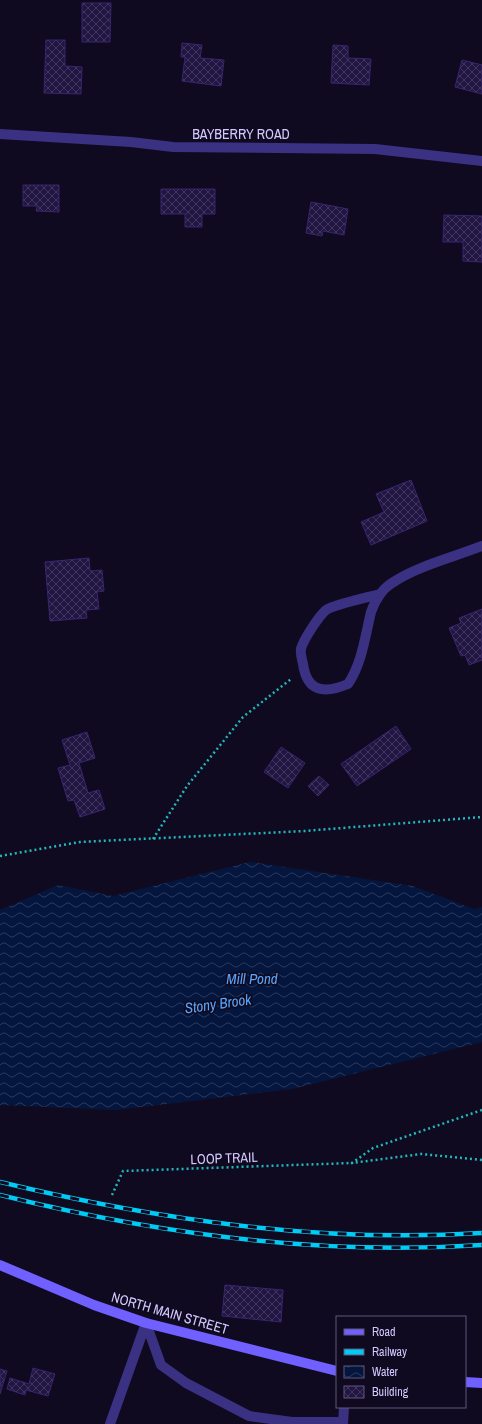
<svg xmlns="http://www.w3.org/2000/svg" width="482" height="1424" font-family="'Archivo Narrow',sans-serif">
<defs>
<pattern id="water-waves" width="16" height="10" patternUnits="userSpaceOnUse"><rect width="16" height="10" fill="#05163e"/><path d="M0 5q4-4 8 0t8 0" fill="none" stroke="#29375b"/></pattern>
<pattern id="building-cross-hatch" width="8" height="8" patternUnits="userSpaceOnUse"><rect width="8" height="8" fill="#211542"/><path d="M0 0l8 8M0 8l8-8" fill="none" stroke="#40365e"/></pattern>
</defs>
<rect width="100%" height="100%" fill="#100a20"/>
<!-- water -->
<polygon fill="url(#water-waves)" points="250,862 413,886 474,909 482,907 482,1042 292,1089 116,1110 0,1105 0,910 58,885 113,896"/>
<!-- building -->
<g fill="url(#building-cross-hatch)" stroke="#392570">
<polygon points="82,3 111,3 110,42 82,42"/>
<polygon points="46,40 65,40 65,66 82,67 81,94 44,93"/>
<polygon points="182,43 202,45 200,58 224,60 221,86 182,81 185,57 181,57"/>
<polygon points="333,45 348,46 348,58 371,59 369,85 331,83"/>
<polygon points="462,60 482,65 482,94 455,87"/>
<polygon points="23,185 59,185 59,212 36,211 37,206 23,206"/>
<polygon points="161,189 215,189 215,214 202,214 202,227 185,227 185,214 161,214"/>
<polygon points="311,202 348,209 344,235 323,231 322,236 306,233"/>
<polygon points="444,215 482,216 482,262 463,261 463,242 443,242"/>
<polygon points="411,480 427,521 371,545 361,522 384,512 376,494"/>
<polygon points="89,558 90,571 102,570 104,591 97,592 99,609 86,610 87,618 50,621 45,562"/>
<polygon points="482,609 482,660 469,665 465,655 461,656 449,628 461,623 459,618"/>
<polygon points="396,726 411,749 357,786 341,764"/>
<polygon points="87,732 95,758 79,763 88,793 99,790 105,809 80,817 74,800 68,801 58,768 70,765 62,740"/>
<polygon points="281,747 305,763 288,788 264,772"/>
<polygon points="319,776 329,785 318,796 308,786"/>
<polygon points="225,1285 283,1290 281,1322 222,1316"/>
<polygon points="33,1368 55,1374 48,1396 26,1390 25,1395 7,1389 10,1378 29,1384"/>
<polygon points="0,1369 7,1371 0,1394"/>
</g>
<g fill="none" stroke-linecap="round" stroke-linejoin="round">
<!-- path -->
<g stroke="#22b8ba" stroke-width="2.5" stroke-dasharray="2 3" stroke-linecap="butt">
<polyline points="153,839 187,786 243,717 291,679"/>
<polyline points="0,856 80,842 304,831 482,817"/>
<polyline points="482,1110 373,1148 352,1163 421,1154 482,1160"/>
<polyline points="112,1195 123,1171 352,1163"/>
</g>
<!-- service -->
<polyline stroke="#3a3183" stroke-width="10" points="146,1323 161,1365 186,1383 249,1416 292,1422 343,1422"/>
<!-- minor -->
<g stroke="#3a3183" stroke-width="10">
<polyline points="0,134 131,142 173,147 375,149 482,161"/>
<path d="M380,594C369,597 333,605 326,610C319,616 303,640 301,649C300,653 302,659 303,664C307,692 324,694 348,684C362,663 365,637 371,612C375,601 382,589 392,583C417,566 454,557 482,546"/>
<polyline points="110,1424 146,1323"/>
<polyline points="343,1424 344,1407"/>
</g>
<!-- secondary -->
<g stroke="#6f60ff" stroke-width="10">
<polyline points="0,1265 94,1305 146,1323 337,1371"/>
<polyline points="465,1382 482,1383"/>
</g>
<defs>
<g id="rail">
<path d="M0,1182C158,1220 319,1243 482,1233"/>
<path d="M0,1195C157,1234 320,1256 482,1245"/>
</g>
</defs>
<!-- rail casing -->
<use href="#rail" stroke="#00cbf4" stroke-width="4.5"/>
<!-- rail -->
<use href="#rail" stroke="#100a20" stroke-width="3" stroke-dasharray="9" stroke-linecap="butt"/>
</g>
<g text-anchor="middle" stroke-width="3.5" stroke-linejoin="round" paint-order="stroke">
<!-- street labels -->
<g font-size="14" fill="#d3c9ff" stroke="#100a20">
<text x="241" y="139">BAYBERRY ROAD</text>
<text transform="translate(224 1158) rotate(-2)" y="5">LOOP TRAIL</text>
<text transform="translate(170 1313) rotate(16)" y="5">NORTH MAIN STREET</text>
</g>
<!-- water labels -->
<g font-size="15" font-style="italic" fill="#57a6ff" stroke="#100a20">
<text x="252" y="984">Mill Pond</text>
<text transform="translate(218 1004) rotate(-8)" y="5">Stony Brook</text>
</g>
</g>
<!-- legend -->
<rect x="336" y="1316" width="130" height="92" fill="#100a20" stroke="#5e5679"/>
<rect x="344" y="1329" width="20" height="6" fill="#6f60ff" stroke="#5e5679"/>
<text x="372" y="1336" font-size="12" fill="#d3c9ff">Road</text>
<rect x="344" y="1349" width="20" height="6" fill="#00cbf4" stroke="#5e5679"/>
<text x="372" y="1356" font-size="12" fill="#d3c9ff">Railway</text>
<rect x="344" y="1366" width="20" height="12" fill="url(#water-waves)" stroke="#5e5679"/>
<text x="372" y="1376" font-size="12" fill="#d3c9ff">Water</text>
<rect x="344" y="1386" width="20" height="12" fill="url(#building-cross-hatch)" stroke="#5e5679"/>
<text x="372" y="1396" font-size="12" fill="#d3c9ff">Building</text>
</svg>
